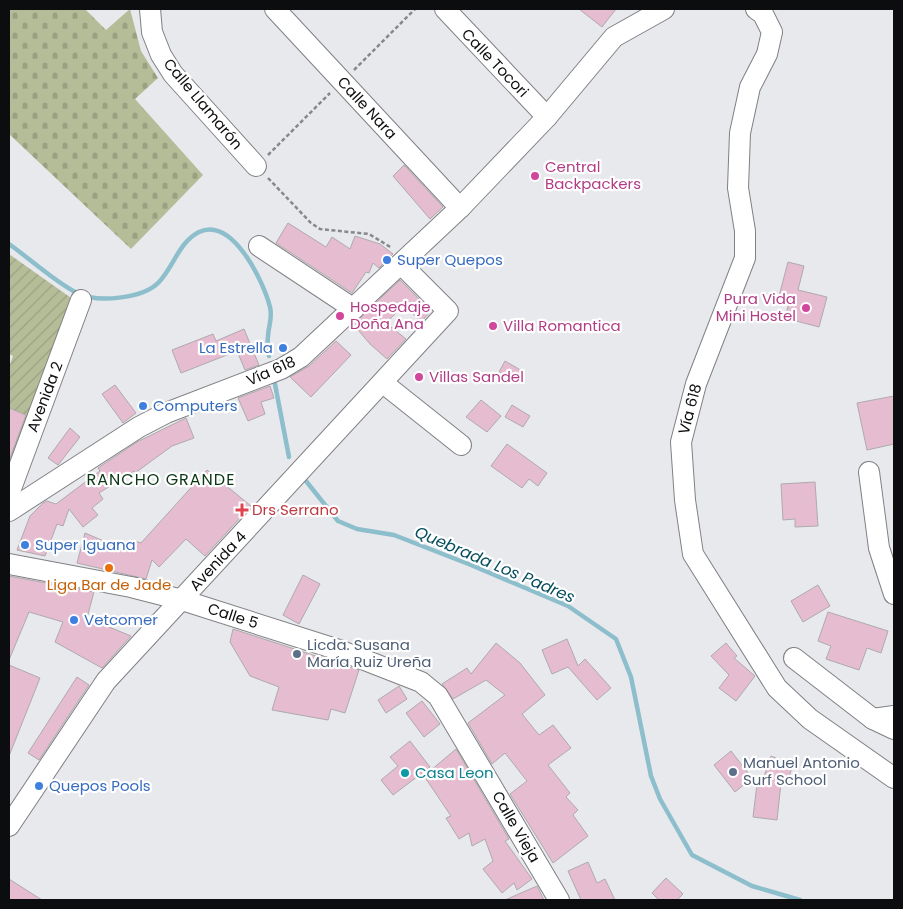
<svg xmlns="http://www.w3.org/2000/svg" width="903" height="909" font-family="Poppins,sans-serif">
<defs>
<pattern id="cemetery-stones" width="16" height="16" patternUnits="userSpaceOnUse" patternTransform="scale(1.25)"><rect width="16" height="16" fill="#b5bd98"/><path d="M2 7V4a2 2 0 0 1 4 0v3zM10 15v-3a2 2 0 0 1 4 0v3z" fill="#9aa182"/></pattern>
<pattern id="garden-furrows" width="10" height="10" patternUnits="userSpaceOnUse" patternTransform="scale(1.25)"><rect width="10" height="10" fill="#b5bd98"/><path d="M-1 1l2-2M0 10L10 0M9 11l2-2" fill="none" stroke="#9aa182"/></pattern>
</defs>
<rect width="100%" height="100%" fill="#e8e9ed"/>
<!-- cemetery -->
<polygon fill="url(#cemetery-stones)" points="9,9 85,9 106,30 130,9 141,51 158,78 135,99 203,175 131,249 9,134"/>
<!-- garden -->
<polygon fill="url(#garden-furrows)" points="9,254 74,300 9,478 9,367 13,356 9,354"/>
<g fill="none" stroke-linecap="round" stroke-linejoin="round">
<!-- stream -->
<g stroke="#8dbecc" stroke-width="4.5">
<path d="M9,244C29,258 55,282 77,293C97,303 143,299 159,282C174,266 179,242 199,232C233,216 264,283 270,307C273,318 268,327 268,337C267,343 268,350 269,356"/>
<polyline points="274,379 289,457"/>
<polyline points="302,476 338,521 357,529 394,535 471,565 568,606 616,639 631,677 651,776 660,799 692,855 752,886 800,900"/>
</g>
</g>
<!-- building -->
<g fill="#e6bcd0" stroke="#aeaaac">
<polygon points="579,9 616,9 602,27"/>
<polygon points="404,165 443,207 430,219 393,176"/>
<polygon points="288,223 326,247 332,237 350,249 355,236 380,244 393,254 379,268 373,263 369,273 366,272 352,293 276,243"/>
<polygon points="788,262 804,266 798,290 827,297 819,327 785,318 790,299 779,296"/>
<polygon points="400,280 431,311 421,322 404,305 386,323 406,339 387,359 370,344 353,324"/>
<polygon points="244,329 259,365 245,370 237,351 181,373 172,350 213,334 216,341"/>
<polygon points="336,341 351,355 311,397 290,377 309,366"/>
<polygon points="505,361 524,372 518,382 499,372"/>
<polygon points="115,385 136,413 123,423 102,394"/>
<polygon points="270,386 274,398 261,402 265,414 248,421 238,398"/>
<polygon points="894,396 894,444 867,450 857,403"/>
<polygon points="481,400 501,416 487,432 466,417"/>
<polygon points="512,405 530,416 523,427 505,417"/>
<polygon points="9,408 26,415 9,461"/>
<polygon points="186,418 194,438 172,446 135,473 134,471 99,493 103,499 92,508 98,515 83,527 69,509 63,526 57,524 45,556 17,550 30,516 43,503 47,501 56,504 100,471 98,468 137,442"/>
<polygon points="70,428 80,437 58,465 48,458"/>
<polygon points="507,444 547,473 538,486 529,479 522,488 491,466"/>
<polygon points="207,470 251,506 205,556 186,539 159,567 152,560 146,579 77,563 85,533 125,550 131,540 141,543"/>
<polygon points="815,482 818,526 795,527 795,519 783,520 781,484"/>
<polygon points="303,575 320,584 299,624 283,615"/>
<polygon points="9,576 94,592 87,618 131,636 102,668 55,642 63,622 29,612 9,660"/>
<polygon points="818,585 830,606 803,622 791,601"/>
<polygon points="828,612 888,631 881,653 867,648 859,670 826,659 831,646 818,641"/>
<polygon points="233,629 359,670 345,713 331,709 328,720 272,710 279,687 250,676 230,642"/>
<polygon points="567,639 578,666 585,659 611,688 597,700 568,667 552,674 542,650"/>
<polygon points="496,643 520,663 545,695 522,714 539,735 553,725 571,748 548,765 570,793 566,797 578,810 573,815 588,836 553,863 510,794 527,781 505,753 492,764 468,723 505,695 486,680 453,699 442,684 467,668 471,674"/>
<polygon points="726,643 737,656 734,658 755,676 736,701 719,688 729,675 711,656"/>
<polygon points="9,665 40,678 9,756"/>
<polygon points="77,677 89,685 39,760 28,753"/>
<polygon points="399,686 407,699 386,713 378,700"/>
<polygon points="422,701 440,724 424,737 406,713"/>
<polygon points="410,741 430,767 393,795 381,780 398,766 390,757"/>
<polygon points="456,749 509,839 505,841 532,879 517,890 514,883 502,893 483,869 493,861 485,839 472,846 469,833 459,839 446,818 451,816 424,776"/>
<polygon points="731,751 752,778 735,792 714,765"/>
<polygon points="771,756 793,765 786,785 781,783 777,820 753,817 757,784 760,788"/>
<polygon points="588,862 597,883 605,879 615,900 581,900 568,871"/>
<polygon points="666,878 683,894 677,900 659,900 652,893"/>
<polygon points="9,879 42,900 9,900"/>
<polygon points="537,886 544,900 505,900"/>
</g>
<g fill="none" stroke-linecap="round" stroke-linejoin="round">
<defs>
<g id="minor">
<polyline points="150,9 152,32 161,55 173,74 256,166"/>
<polyline points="275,9 460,208"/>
<polyline points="445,9 547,117"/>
<polyline points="756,9 763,14 772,32 767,54 750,87 740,133 738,188 745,231 745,258 696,384 681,442 685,500 693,554 777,688 810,719 894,778"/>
<polyline points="259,246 354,309"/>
<polyline points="383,383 461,445"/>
<polyline points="869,472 879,548 894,594"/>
<polyline points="9,494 81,300"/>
<polyline points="9,511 139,427 166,413 281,369 301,357 460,208 547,117 614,37 664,9"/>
<polyline points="9,564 131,587 182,600 339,650 421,682 438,696 559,900"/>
<polyline points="794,658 873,719"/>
<polyline points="894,716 873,719 894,729"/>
<polyline points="9,826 106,681 448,311 402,265"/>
</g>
</defs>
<!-- minor casing -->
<use href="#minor" stroke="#808184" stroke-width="22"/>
<!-- path -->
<g stroke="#87888b" stroke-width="2.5" stroke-dasharray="4 2.5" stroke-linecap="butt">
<polyline points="354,70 415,9"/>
<polyline points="268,155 330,93"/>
<polyline points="268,178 311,223 320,229 369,234 392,248"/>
</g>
<!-- minor -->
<use href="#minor" stroke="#fff" stroke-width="20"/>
</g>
<!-- markers -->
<g fill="#d1479c" stroke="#fff" stroke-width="2">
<circle cx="535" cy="176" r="5"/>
<circle cx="806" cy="308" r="5"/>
<circle cx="340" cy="316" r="5"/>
<circle cx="493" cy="326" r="5"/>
<circle cx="419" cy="377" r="5"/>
</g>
<g fill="#3f7fe0" stroke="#fff" stroke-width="2">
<circle cx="387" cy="260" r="5"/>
<circle cx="283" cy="348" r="5"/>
<circle cx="143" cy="406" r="5"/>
<circle cx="25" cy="545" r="5"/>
<circle cx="74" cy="620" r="5"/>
<circle cx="39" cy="786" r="5"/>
</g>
<path fill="#e0444e" stroke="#fff" stroke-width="2" d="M239.5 502.5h5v5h5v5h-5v5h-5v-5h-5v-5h5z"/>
<circle fill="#e8710a" stroke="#fff" stroke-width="2" cx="109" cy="568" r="5"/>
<g fill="#5c6f8a" stroke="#fff" stroke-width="2">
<circle cx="297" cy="654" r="5"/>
<circle cx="733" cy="772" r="5"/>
</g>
<circle fill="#0f9aa8" stroke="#fff" stroke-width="2" cx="405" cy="773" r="5"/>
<g text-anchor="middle" stroke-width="4.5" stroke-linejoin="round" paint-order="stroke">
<!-- street labels -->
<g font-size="15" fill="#0c0d0e" stroke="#fff">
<text transform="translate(495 63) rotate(46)" y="5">Calle Tocori</text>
<text transform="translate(203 104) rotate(50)" y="5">Calle Llamarón</text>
<text transform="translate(367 108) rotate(47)" y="5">Calle Nara</text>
<text transform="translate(271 371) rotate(-24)" y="5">Vía 618</text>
<text transform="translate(45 397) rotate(-69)" y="5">Avenida 2</text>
<text transform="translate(690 409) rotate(-75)" y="5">Vía 618</text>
<text transform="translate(218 561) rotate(-47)" y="5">Avenida 4</text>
<text transform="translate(233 616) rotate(18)" y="5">Calle 5</text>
<text transform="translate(516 827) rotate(60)" y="5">Calle Vieja</text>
</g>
<!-- hotel labels -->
<g font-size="15" fill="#b23c85" stroke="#fff" text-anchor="start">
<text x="545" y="172">Central<tspan x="545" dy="17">Backpackers</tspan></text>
<text x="796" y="304" text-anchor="end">Pura Vida<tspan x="796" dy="17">Mini Hostel</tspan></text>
<text x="350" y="312">Hospedaje<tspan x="350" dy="17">Doña Ana</tspan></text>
<text x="503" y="331">Villa Romantica</text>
<text x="429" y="382">Villas Sandel</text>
</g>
<!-- shop labels -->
<g font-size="15" fill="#366cbe" stroke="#fff" text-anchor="start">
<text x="397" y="265">Super Quepos</text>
<text x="273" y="353" text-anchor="end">La Estrella</text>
<text x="153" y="411">Computers</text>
<text x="35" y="550">Super Iguana</text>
<text x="84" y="625">Vetcomer</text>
<text x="49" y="791">Quepos Pools</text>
</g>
<!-- health labels -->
<g font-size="15" fill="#be3a42" stroke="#fff" text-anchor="start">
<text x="252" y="515">Drs Serrano</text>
</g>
<!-- food labels -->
<g font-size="15" fill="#c56008" stroke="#fff">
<text x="109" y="590">Liga Bar de Jade</text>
</g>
<!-- service labels -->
<g font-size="15" fill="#4e5e75" stroke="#fff" text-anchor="start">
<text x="307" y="650">Licda. Susana<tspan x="307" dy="17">María Ruiz Ureña</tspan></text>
<text x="743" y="768">Manuel Antonio<tspan x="743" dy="17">Surf School</tspan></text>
</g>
<!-- culture labels -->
<g font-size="15" fill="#0d838f" stroke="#fff" text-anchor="start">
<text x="415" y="778">Casa Leon</text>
</g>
<!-- neighbourhood labels -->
<g font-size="16" letter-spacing="1" fill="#0a3814" stroke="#fff">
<text x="161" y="485">RANCHO GRANDE</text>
</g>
<!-- water labels -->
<g font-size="16" font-style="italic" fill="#054d5d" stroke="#fff">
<text transform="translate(495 564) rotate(23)" y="6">Quebrada Los Padres</text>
</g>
</g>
<!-- border -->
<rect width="903" height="909" fill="none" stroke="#0c0d0e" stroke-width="20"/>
</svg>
